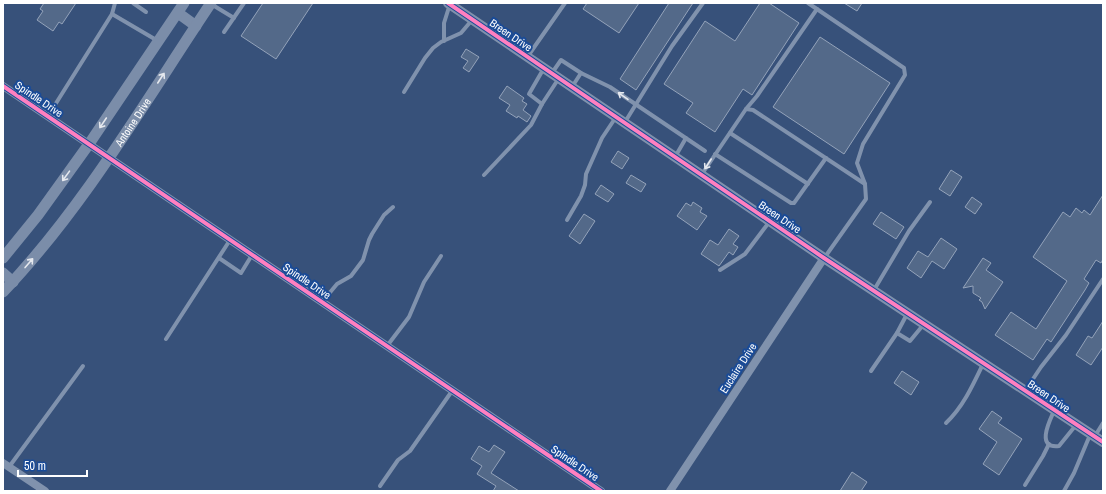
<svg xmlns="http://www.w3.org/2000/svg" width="1106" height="494" font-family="'Archivo Narrow',sans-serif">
<rect width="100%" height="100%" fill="#37517a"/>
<!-- building -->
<g fill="#536989" stroke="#94a3ba">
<polygon points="44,3 76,3 62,24 59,22 53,31 37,20 43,11 40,9"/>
<polygon points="263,3 313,3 276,59 241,36"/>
<polygon points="587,3 639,3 619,33 583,9"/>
<polygon points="669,3 693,3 636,90 620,79"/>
<polygon points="760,3 769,3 799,23 752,95 743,89 715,132 686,113 693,103 664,84 705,21 735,41"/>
<polygon points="844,3 862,3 857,11"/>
<polygon points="820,37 890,83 844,154 773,107"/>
<polygon points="466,49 479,57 469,72 463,68 468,61 461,57"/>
<polygon points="507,86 524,98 522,101 527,104 523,110 531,116 527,122 518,116 517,118 506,111 510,105 499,98"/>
<polygon points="618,151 629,158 622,169 611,162"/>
<polygon points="951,170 962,177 950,196 939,189"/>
<polygon points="631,175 646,184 641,192 626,183"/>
<polygon points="601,185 614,194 608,202 595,194"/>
<polygon points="1103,195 1103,259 1101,263 1096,260 1084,279 1089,283 1085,290 1051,342 1047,339 1033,360 995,335 1011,312 1036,329 1067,281 1033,257 1063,212 1070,217 1076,208 1082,213 1084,210 1090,215"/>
<polygon points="972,197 982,204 975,214 965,207"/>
<polygon points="693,202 702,208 700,212 707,216 697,230 677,216 686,203 691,206"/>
<polygon points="881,212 904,227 896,239 873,224"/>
<polygon points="584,214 595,221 580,244 569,236"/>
<polygon points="729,229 739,236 733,244 738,247 733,255 729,252 719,266 701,254 710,240 718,245"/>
<polygon points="941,238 957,249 944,269 932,261 921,278 907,268 918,251 928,257"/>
<polygon points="983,258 991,263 986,270 1003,282 985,309 982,302 979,300 981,298 973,293 973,286 963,288"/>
<polygon points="1103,321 1103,347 1091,365 1076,355 1088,336 1092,338"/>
<polygon points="902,371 919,382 911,395 894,383"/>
<polygon points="992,411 1002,418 998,423 1022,439 999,475 983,464 997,442 979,429"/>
<polygon points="494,445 505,452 491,473 519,491 493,491 496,486 477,474 482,466 471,459 479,446 489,452"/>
<polygon points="852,472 867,482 861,491 840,491"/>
</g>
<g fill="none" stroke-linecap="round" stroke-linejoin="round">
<!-- service -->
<g stroke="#8092ad" stroke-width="4">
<polyline points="133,3 146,12"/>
<polyline points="808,3 904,68 905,75 863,144 857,163 865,184 866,199 825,257"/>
<polyline points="211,4 234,18"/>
<polyline points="112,14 115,3"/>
<polyline points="224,32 244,3"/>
<polyline points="444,41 444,23 450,4"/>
<polyline points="528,56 565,3"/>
<polyline points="544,68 529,94 542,104 559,78"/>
<polyline points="552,73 561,60 581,73 610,87 705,151"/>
<polyline points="572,87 581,73"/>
<polyline points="404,92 425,58 433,48 441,42 461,33 472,20"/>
<polyline points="746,109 757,96 817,9"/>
<polyline points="48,116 112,14 158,41"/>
<polyline points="625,122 672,46 703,3"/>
<polyline points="730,133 808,184"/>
<polyline points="715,154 791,203 794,203 826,158"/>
<polyline points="675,157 686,138"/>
<polyline points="702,174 746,109 753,110 865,184"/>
<polyline points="484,175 531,125 542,104"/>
<polyline points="567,220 581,196 585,185 586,174 602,138 616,117"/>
<polyline points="219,258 241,273 252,255"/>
<polyline points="720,270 745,254 770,221"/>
<polyline points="874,290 909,231 930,202"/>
<polyline points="322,302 337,284 351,276 363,260 369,240 372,234 384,215 393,207"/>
<polyline points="907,314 897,333 910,341 924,324"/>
<polyline points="166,339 230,240"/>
<polyline points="387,346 409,317 424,282 441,256"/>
<polyline points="871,371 897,333"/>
<polyline points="1025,391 1041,367 1066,335 1103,279"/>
<path d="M1054,411C1050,420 1035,449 1059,446L1076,425"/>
<path d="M946,423C963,407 973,385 983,364"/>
<polyline points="1095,436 1103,423"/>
<polyline points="9,467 83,366"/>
<polyline points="1025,485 1043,456 1049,444"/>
<polyline points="380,486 398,460 410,451 452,391"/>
<polyline points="1064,491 1074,473 1090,435"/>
</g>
<!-- minor -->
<g stroke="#8092ad" stroke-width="8">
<polyline points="3,86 601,491"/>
<polyline points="3,463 45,491"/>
<polyline points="670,491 824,258"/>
</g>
<!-- tertiary -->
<polyline stroke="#8092ad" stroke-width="10" points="448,3 824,258 1103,442"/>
<!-- secondary -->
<g stroke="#7b8da9" stroke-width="11">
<polyline points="178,13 196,26"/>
<polyline points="3,258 38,215 89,144 184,3"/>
<polyline points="3,273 13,282"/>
<path id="s1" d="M3,292C84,207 146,100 211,3"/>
</g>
<defs>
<g id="cycleway">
<polyline points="448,3 824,258 1103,442"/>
<polyline points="3,86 601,491"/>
</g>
</defs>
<!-- cycleway casing -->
<use href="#cycleway" stroke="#1a4b97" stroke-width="6"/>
<!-- cycleway -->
<use href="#cycleway" stroke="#ff80c0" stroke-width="4"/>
</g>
<!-- one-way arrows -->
<defs><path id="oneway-shaft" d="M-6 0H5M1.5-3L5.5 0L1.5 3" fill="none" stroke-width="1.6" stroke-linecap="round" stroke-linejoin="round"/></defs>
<g stroke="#e5e8ee">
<use href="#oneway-shaft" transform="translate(161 78) rotate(-57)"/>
<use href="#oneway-shaft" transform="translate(103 123) rotate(124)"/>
<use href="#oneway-shaft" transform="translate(66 176) rotate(126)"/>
<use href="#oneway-shaft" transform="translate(29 263) rotate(-49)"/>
</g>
<g stroke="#e6e9ef">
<use href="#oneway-shaft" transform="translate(623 96) rotate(-145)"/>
<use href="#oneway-shaft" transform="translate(708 164) rotate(123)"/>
</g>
<g text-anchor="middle" stroke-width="4" stroke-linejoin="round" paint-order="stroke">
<!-- street labels -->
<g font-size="11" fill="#fff" stroke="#1a4b97">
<text transform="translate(511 35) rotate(34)" y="4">Breen Drive</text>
<text transform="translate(39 99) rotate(34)" y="4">Spindle Drive</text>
<text dy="4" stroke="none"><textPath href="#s1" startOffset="214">Antoine Drive</textPath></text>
<text transform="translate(780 217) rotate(34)" y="4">Breen Drive</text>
<text transform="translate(307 281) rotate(34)" y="4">Spindle Drive</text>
<text transform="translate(738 368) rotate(-57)" y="4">Euclaire Drive</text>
<text transform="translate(1049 396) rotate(34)" y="4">Breen Drive</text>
<text transform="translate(575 463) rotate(34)" y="4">Spindle Drive</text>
</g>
</g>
<!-- border -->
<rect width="1106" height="494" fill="none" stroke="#ffffff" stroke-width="8"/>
<!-- scale -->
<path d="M18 470v6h69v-6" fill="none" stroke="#ffffff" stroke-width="2"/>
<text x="24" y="470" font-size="12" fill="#ffffff" stroke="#1a4b97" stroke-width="3" paint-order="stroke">50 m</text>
</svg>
